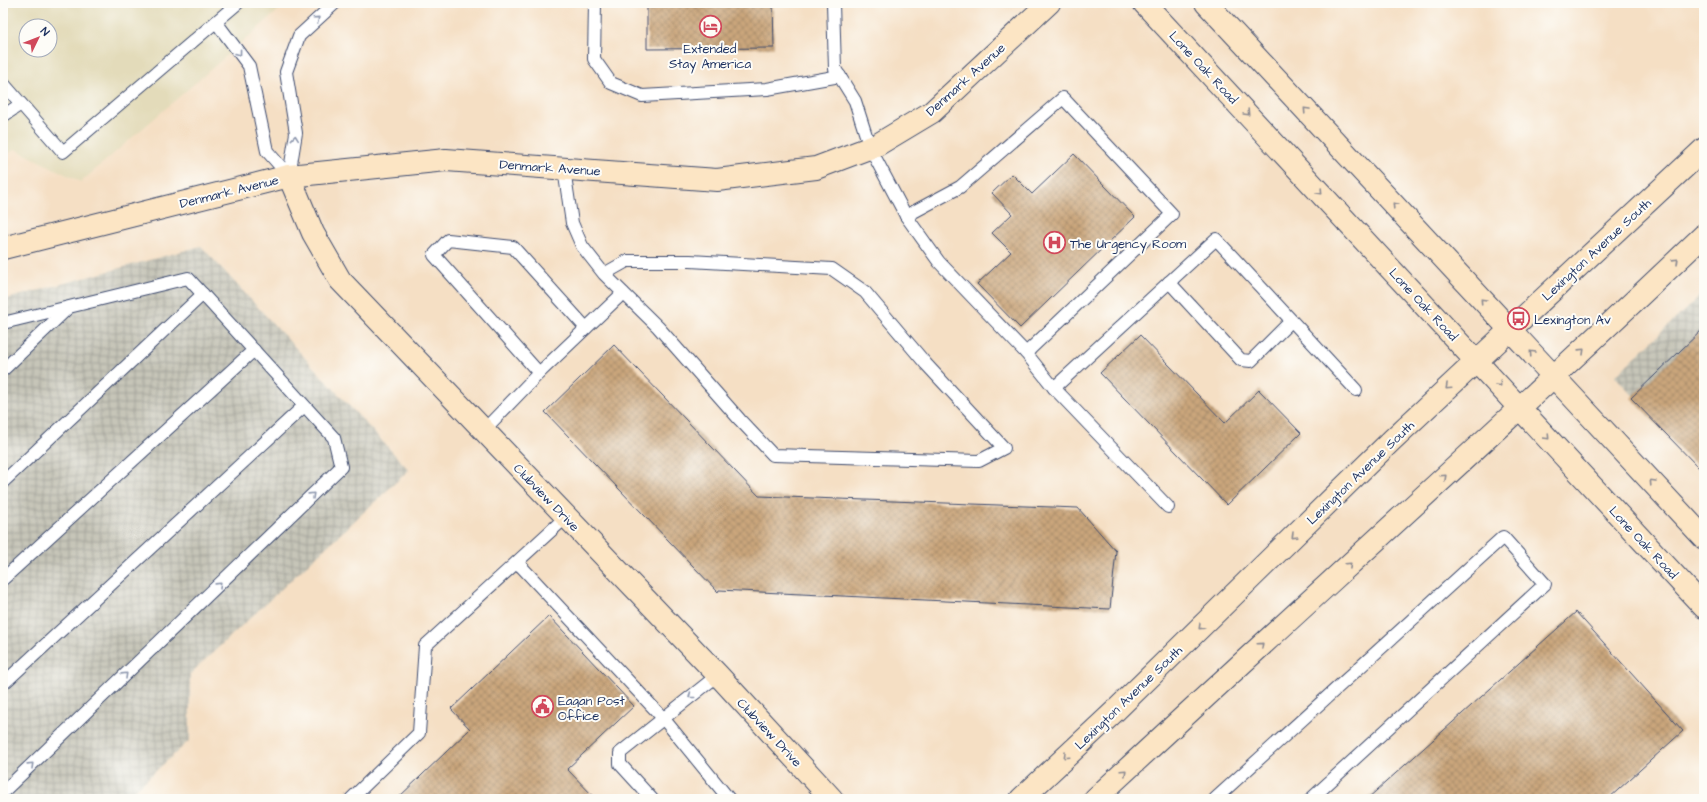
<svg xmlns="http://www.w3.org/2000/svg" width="1707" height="802" font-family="'Architects Daughter',sans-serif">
<defs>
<pattern id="industrial-grid" width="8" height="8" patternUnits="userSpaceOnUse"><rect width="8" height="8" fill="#c6c5b8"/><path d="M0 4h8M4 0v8" fill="none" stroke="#a0a099"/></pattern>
<pattern id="building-cross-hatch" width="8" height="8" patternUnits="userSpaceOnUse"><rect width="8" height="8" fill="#caa67c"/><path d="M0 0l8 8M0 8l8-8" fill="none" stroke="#a38869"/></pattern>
</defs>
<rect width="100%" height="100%" fill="#fdfcf7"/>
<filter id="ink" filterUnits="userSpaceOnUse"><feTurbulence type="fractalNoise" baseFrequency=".025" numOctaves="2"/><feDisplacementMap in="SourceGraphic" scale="8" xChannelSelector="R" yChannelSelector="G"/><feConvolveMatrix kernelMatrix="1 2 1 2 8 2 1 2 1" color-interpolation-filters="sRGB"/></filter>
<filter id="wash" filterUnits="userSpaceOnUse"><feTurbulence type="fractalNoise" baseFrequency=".012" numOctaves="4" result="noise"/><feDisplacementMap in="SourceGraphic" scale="16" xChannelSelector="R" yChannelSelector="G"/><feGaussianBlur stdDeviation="0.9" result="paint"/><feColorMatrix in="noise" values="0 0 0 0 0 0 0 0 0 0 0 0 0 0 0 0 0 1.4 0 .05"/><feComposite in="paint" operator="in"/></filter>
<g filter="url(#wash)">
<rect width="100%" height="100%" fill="#f5dfc4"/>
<!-- built -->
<path fill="#e3dbba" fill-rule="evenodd" d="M3,3H287L81,182L15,149L3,158ZM26,26H50V50H26Z"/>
<!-- industrial -->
<g fill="url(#industrial-grid)">
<polygon points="201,246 409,470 190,674 190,740 125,799 3,799 3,300"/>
<polygon points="1704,292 1704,472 1615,376"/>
</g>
<g id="blocks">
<!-- building -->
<g fill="url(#building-cross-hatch)">
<polygon points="647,3 773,3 774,48 647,49"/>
<polygon points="1074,154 1135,217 1020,328 977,284 1011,252 992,233 1012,214 992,193 1012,174 1032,194"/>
<polygon points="1704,328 1704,465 1700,469 1631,398"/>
<polygon points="1140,335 1225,423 1259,390 1301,433 1227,505 1100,373"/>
<polygon points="614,345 759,496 1078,508 1116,551 1110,609 719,590 718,592 545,412"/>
<polygon points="1576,612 1683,731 1608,799 1367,799"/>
<polygon points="549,616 634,706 567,769 596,799 397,799 470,729 451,709"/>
</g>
</g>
</g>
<g filter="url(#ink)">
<use href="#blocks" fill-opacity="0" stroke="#3c496d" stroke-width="1"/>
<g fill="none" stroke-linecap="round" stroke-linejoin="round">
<defs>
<g id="lane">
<polyline points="595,3 594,59 611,83 642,96 767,89 840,76"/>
<polyline points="833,3 835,69 855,101 870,148 906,216 939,262 1026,353 1054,388 1168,507"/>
<polyline points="216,22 249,66 267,151 289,176"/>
<polyline points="3,83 63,152 238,3"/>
<polyline points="3,116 21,104"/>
<polyline points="564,169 572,223 582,246 604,274 627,261 690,261 832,269 865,292 926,364 1004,448 979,461 773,455 740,420 658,327 604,274"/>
<polyline points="289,176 296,133 286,72 299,36 335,3"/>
<polyline points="906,216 960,187 1063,98 1172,214 1026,353"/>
<polyline points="1169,282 1241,360 1251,361 1291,321"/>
<polyline points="3,323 188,278 334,438 341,467 3,792"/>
<polyline points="3,370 68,308"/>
<polyline points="539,373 434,255 448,240 513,247 586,328"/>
<polyline points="1054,388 1216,239 1356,390"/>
<polyline points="484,430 539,373 623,293"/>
<polyline points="3,482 203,294"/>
<polyline points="517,562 663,718 729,799"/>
<polyline points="3,579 254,350"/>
<polyline points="3,684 304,406"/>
<polyline points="351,799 419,733 425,646 566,517"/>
<polyline points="652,799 620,764 620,753 718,675"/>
<polyline points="1215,799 1503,537 1545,584 1311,799"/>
</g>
<g id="secondary">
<polyline points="1144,3 1704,607"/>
<polyline points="1206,3 1704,538"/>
<polyline points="289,176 313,233 340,280 718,675 832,799"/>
<polyline points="3,248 289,176 446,160 717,180 816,168 877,145 932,112 1049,3"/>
<polyline points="1021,799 1115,711 1392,440 1704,149"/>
<path d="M1095,799C1298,610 1504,426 1704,235"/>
</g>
</defs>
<!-- lane casing -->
<use href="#lane" stroke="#3c496d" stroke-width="14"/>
<!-- secondary casing -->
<use href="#secondary" stroke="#3c496d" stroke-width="24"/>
<!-- lane -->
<use href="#lane" stroke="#fff" stroke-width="12"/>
<!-- secondary -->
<use href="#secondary" stroke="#fce5c4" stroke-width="22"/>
</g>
<!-- one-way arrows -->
<defs><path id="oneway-chevron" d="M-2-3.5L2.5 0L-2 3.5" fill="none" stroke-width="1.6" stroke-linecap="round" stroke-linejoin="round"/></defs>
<g stroke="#8d97ae">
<use href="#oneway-chevron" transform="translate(317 19) rotate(-42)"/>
<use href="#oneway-chevron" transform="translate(239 53) rotate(53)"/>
<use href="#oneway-chevron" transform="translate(295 138) rotate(-84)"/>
<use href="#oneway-chevron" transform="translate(312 495) rotate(-44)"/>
<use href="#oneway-chevron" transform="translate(219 585) rotate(-44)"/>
<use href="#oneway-chevron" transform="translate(125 675) rotate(-44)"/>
<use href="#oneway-chevron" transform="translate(691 696) rotate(142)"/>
<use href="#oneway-chevron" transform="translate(31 765) rotate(-44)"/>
</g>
<g stroke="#8c8a91">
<use href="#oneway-chevron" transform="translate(1306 110) rotate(-133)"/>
<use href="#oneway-chevron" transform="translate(1247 113) rotate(47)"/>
<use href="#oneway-chevron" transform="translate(1320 192) rotate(47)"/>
<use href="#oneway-chevron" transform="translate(1395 205) rotate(-133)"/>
<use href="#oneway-chevron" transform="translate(1676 261) rotate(-44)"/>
<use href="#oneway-chevron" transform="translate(1483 301) rotate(-133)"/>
<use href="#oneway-chevron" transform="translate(1582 351) rotate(-44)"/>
<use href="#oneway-chevron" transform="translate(1532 353) rotate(-133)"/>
<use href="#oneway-chevron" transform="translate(1499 384) rotate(47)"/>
<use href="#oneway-chevron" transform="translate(1448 387) rotate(137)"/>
<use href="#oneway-chevron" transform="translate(1547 437) rotate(47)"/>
<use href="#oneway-chevron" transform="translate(1444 477) rotate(-43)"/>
<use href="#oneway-chevron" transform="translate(1652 482) rotate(-133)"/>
<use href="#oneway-chevron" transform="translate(1294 536) rotate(136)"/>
<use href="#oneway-chevron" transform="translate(1349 565) rotate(-43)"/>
<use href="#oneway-chevron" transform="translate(1201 627) rotate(136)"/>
<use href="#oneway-chevron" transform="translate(1261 645) rotate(-42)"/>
<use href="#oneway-chevron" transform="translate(1066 756) rotate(137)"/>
<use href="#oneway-chevron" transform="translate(1124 772) rotate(-43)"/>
</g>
</g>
<!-- icons -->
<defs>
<symbol id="hotel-ring" viewBox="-11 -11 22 22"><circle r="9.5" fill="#fdfcf7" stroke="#d1495b" stroke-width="1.5"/><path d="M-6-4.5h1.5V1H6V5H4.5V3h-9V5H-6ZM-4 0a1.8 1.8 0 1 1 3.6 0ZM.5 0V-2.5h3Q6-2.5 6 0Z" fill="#d1495b"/></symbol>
<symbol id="hospital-ring" viewBox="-11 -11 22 22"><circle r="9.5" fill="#fdfcf7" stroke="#d1495b" stroke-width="1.5"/><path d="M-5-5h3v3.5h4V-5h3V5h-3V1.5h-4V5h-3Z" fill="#d1495b"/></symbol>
<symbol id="bus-ring" viewBox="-11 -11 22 22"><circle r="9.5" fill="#fdfcf7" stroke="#d1495b" stroke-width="1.5"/><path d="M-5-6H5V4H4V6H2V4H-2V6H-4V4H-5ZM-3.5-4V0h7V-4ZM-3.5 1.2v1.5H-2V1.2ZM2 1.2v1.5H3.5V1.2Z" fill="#d1495b"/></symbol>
<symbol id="civic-ring" viewBox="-11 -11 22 22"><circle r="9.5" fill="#fdfcf7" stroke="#d1495b" stroke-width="1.5"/><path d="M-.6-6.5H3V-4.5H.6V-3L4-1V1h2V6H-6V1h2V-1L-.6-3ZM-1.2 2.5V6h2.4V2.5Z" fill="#d1495b"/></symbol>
</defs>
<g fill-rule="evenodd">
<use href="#hotel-ring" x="698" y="14" width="25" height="25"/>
<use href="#hospital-ring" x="1042" y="230" width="25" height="25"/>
<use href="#bus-ring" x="1506" y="306" width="25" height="25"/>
<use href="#civic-ring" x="530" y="694" width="25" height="25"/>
</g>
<g text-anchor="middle" stroke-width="4" stroke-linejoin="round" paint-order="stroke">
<!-- poi labels -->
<g font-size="13" fill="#1b2f5e" stroke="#fdfcf7" text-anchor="start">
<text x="710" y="53" text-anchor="middle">Extended<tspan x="710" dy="15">Stay America</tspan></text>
<text x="1070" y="248">The Urgency Room</text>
<text x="1534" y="324">Lexington Av</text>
<text x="558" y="705">Eagan Post<tspan x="558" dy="15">Office</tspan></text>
</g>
<!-- street labels -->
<g font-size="13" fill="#1b2f5e" stroke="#fdfcf7">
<text transform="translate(1204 67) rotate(47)" y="5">Lone Oak Road</text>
<text transform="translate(965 79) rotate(-42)" y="5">Denmark Avenue</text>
<text transform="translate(550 167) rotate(4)" y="5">Denmark Avenue</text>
<text transform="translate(229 191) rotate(-14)" y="5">Denmark Avenue</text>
<text transform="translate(1596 249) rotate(-43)" y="5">Lexington Avenue South</text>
<text transform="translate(1424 304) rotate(47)" y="5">Lone Oak Road</text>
<text transform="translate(1360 472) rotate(-44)" y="5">Lexington Avenue South</text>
<text transform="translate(547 497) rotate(46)" y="5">Clubview Drive</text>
<text transform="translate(1644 542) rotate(47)" y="5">Lone Oak Road</text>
<text transform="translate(1128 697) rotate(-44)" y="5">Lexington Avenue South</text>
<text transform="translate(770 732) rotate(47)" y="5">Clubview Drive</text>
</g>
</g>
<!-- margin -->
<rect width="1707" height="802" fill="none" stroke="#fdfcf7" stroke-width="16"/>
<!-- north arrow -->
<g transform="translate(38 38) rotate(47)"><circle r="19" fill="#fdfcf7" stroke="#a3aaba"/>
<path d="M0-3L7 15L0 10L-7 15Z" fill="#d1495b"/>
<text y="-6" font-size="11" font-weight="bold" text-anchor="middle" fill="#1b2f5e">N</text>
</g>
</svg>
